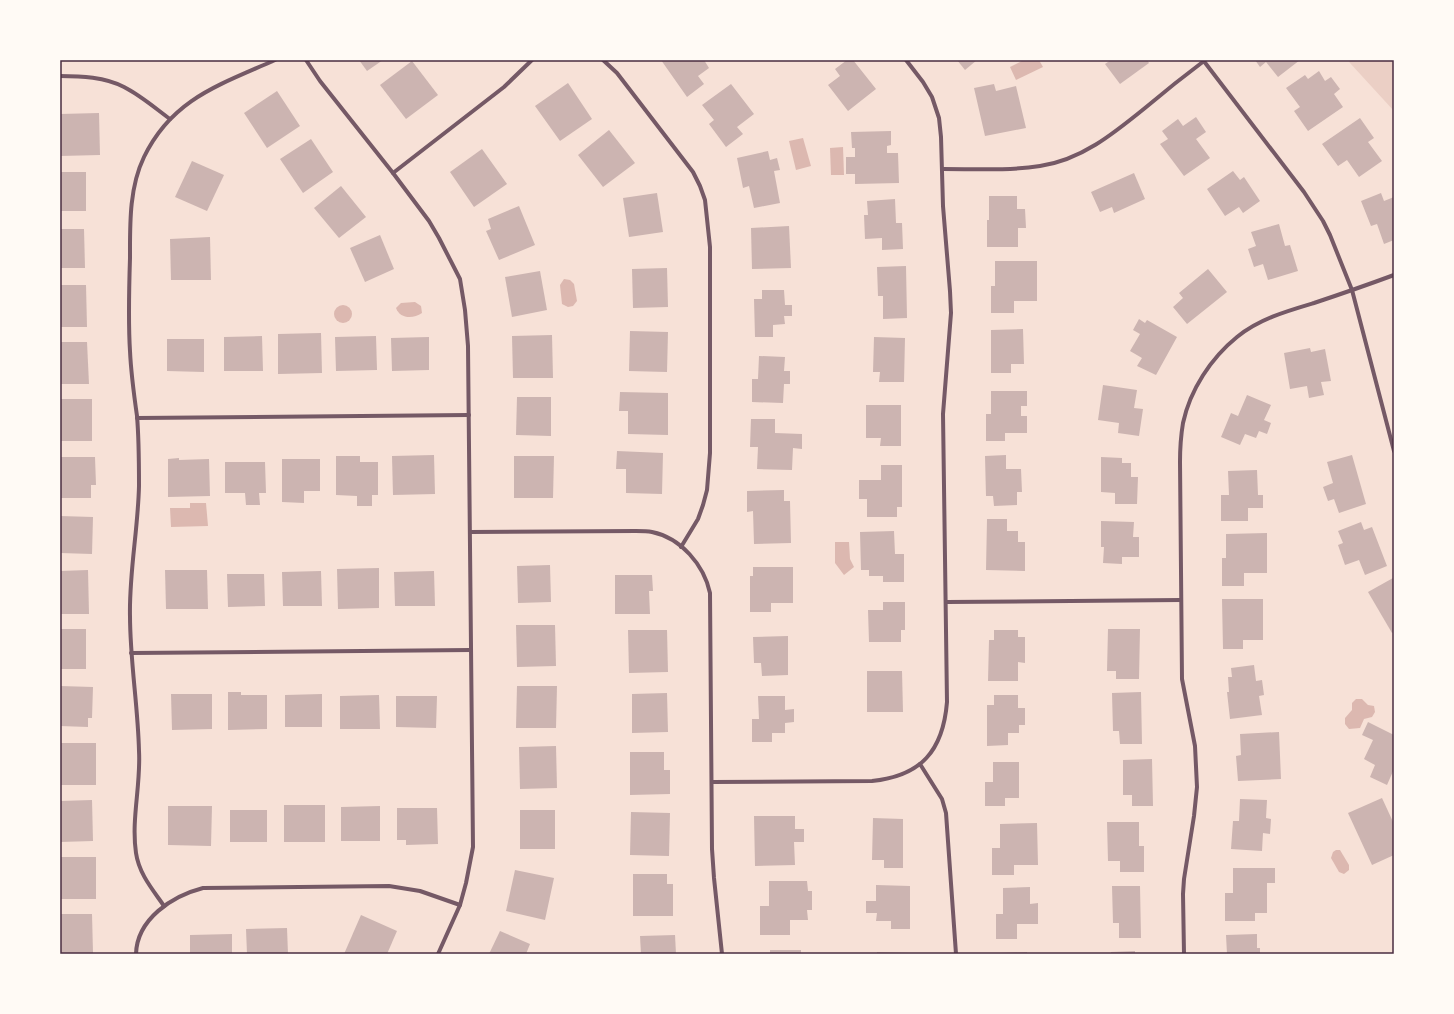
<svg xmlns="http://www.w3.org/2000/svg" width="1454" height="1014" font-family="'Source Sans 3',sans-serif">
<rect width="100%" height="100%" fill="#f7e1d7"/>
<!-- green -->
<polygon fill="#ebcfc5" points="1348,60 1394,60 1394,111 1350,63"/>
<!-- water -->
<g fill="#dcb8b0">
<polygon points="1024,60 1039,60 1043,67 1016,80 1010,67"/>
<polygon points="803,138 811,166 796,170 789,141"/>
<polygon points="843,147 844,175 831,175 830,148"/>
<polygon points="564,279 570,280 574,284 577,301 573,306 568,307 562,304 560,285"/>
<path d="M415,302L421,306L422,313C413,319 400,319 396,308L401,303Z"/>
<circle cx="343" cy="314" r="9"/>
<polygon points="190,503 206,503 208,526 171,527 170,508 190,508"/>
<polygon points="835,542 849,542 850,559 854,567 844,575 835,563"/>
<polygon points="1356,699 1362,699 1368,705 1374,706 1375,712 1372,717 1364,719 1360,728 1349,729 1345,724 1345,718 1352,710 1352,703"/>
<polygon points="1336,850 1340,850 1349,865 1349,870 1344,874 1339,872 1331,858 1333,852"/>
</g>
<!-- building -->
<g fill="#ccb4b1">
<polygon points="359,60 383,60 367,71"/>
<polygon points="661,60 704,60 709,68 698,76 704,84 687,97"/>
<polygon points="847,60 853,60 876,89 848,111 828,85 840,76 835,69"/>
<polygon points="957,60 977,60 965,70"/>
<polygon points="1111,60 1147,60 1149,63 1120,84 1105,64"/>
<polygon points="1255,60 1300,60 1278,77 1266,62 1260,67"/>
<polygon points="412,61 438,95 406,119 380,85"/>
<polygon points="1319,71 1325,81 1331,77 1340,89 1334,94 1343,107 1308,131 1294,111 1300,107 1286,88 1305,75 1308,79"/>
<polygon points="568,83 592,119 560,141 535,106"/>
<polygon points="731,84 754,114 737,127 743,134 726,147 709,124 714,120 702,105"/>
<polygon points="994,84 996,91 1016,86 1026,128 985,136 974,88"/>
<polygon points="277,91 300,126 267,148 244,113"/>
<polygon points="99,113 100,155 60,156 60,114"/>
<polygon points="1196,117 1206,132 1196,139 1210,158 1184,176 1160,144 1168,139 1162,131 1178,119 1183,126"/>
<polygon points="1360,118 1374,138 1368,142 1382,161 1359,177 1347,160 1338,166 1322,144"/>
<polygon points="609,130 635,163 603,187 578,155"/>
<polygon points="891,131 891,145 887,146 887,153 898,153 899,183 855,184 855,174 846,174 846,157 855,157 855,148 852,148 851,132"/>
<polygon points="311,139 333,172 303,193 280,159"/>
<polygon points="482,149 507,184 474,207 450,172"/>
<polygon points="768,151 770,160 777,158 780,170 774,171 780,203 754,208 749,186 743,188 737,158"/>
<polygon points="192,161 224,175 207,211 175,197"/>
<polygon points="1233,171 1240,180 1244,177 1260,201 1243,213 1239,207 1225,216 1207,189"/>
<rect x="60" y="172" width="26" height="39"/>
<polygon points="1134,173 1145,199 1114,213 1112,207 1100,212 1091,192"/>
<polygon points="341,186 366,217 339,238 314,208"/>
<polygon points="657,193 663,232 629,237 623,198"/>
<polygon points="1381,193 1384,201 1394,197 1394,240 1384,244 1377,224 1371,226 1361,201"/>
<polygon points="989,196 1017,196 1017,209 1025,209 1026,228 1018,228 1018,247 987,247 987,220 989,220"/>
<polygon points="895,199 896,223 902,223 903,249 882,250 882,238 865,239 864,215 868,215 867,201"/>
<polygon points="519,206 535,245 499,260 486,231 491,229 488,219"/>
<polygon points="1279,224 1285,246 1290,245 1298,271 1268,280 1263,264 1254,267 1248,249 1256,246 1251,232"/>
<polygon points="789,226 791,268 752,269 751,228"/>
<polygon points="60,229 84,229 85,268 60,268"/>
<polygon points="380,235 394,269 365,282 350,248"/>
<polygon points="210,237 211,280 171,280 170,239"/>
<polygon points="995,261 1037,261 1037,301 1014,301 1014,313 991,313 991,286 995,286"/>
<polygon points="906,266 907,318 883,319 883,296 878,296 877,267"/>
<polygon points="667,268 668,307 633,308 632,269"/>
<polygon points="1208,269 1227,292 1187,324 1173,307 1183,298 1179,293"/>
<polygon points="540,271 547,310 512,317 505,277"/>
<polygon points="60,285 86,285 87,327 60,327"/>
<polygon points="762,290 784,290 785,305 792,305 792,316 784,316 785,324 773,325 773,337 755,337 754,299 762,299"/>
<polygon points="1139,319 1145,323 1147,320 1177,337 1156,375 1137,366 1142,358 1130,351 1140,334 1133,330"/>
<polygon points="1023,329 1024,364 1011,364 1011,373 991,373 991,330"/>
<polygon points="630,331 668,332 667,372 629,371"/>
<polygon points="321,333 322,373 278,374 278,334"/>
<polygon points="552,335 553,378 513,378 512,336"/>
<polygon points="262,336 263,371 224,371 224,337"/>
<polygon points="376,336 377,370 336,371 335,337"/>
<polygon points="429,337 429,370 392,371 391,338"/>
<polygon points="874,337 905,338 904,382 879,382 880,372 873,372"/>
<polygon points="167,339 204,339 204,372 167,371"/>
<polygon points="60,342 87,342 89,384 60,384"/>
<polygon points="1310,348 1311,352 1325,349 1331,381 1321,382 1324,395 1309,398 1307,386 1290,389 1284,353"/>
<polygon points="759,356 785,357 784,371 790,371 790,384 784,384 783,403 752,402 752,379 758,379"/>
<polygon points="1103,385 1137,390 1134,408 1143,409 1139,436 1118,433 1119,423 1098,420"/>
<polygon points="991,391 1027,391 1027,406 1021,406 1021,416 1027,416 1027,433 1005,433 1005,441 986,441 986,414 991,414"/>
<polygon points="620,392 668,393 668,435 628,434 628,411 619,411"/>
<polygon points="1247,395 1271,405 1264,420 1271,423 1267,434 1259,431 1256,438 1245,434 1240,445 1221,437 1231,413 1238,416"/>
<polygon points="517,397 551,397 551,436 516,435"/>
<rect x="60" y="399" width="32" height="42"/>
<polygon points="866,405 901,405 901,446 880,446 881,438 866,438"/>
<polygon points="751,419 775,419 775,433 802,434 802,449 793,448 792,470 757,469 758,447 750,447"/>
<polygon points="617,451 663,453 662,494 626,493 626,469 616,469"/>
<polygon points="434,455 435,494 393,495 392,456"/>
<polygon points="1006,455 1006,469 1021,469 1022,492 1017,492 1017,505 994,506 993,496 986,496 985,456"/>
<polygon points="1352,455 1366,504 1339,513 1334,499 1328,501 1323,487 1333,483 1327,462"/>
<polygon points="336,456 360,456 360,462 378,462 378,495 372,495 372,506 357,506 357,496 336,495"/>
<polygon points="514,456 554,456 553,498 514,498"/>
<polygon points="60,457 95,457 96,485 91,485 91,498 60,498"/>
<polygon points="1101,457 1122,458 1122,463 1131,463 1131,477 1138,477 1137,504 1115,504 1115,493 1101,492"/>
<polygon points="179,458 179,460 209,459 210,496 168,497 168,459"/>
<polygon points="282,459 320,459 320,491 304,491 304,503 282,502"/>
<polygon points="225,462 265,462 266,493 259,493 260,505 246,505 245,493 225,493"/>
<polygon points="881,465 902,465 902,507 897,507 897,517 867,517 867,499 859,499 859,480 881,480"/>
<polygon points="1257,470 1258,495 1263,495 1263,508 1248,508 1248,521 1221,521 1221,495 1229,495 1228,471"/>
<polygon points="784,490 784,501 790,501 791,543 754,544 753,511 747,512 747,491"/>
<polygon points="60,516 93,517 92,554 60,553"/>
<polygon points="987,519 1007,519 1007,531 1018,531 1018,542 1025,542 1025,571 986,570"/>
<polygon points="1101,521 1134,522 1133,537 1139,537 1139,557 1122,557 1122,564 1103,563 1104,547 1101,547"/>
<polygon points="1361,522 1364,530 1372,527 1387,566 1365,575 1359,560 1345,565 1338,545 1343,543 1338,531"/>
<polygon points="894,531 895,554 904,554 904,582 883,582 883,576 869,576 869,570 861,570 860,532"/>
<polygon points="1267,533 1267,573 1244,573 1244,586 1222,586 1222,558 1226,558 1226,534"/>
<polygon points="550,565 551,602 518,603 517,566"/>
<polygon points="753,567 793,567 793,603 771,603 771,612 750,612 750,576 753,576"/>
<polygon points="379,568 379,608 338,609 337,569"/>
<polygon points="88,570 89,614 60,614 60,571"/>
<polygon points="165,570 207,570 208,609 166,609"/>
<polygon points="321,571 322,606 283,606 282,572"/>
<polygon points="434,571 435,606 395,606 394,572"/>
<polygon points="227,574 264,574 265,606 228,607"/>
<polygon points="615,575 652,575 653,591 649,591 650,614 615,614"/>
<polygon points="1393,578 1394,632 1392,633 1368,592"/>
<polygon points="1222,599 1263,599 1263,640 1243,640 1243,649 1223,649"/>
<polygon points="883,602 905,602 905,630 901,630 901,642 869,642 868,610 883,610"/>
<polygon points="516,625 555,625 556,666 517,667"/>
<rect x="60" y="629" width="26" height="40"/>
<polygon points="1108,629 1140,629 1139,679 1116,679 1116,671 1107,671"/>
<polygon points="628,630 667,630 668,672 629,673"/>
<polygon points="994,630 1018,630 1018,637 1025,637 1025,663 1018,662 1018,681 988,681 989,640 994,640"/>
<polygon points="788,636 788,675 762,676 761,663 754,663 753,637"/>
<polygon points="1254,665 1256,681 1262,680 1264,695 1259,696 1262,715 1230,719 1227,692 1229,692 1228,677 1232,677 1231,668"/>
<polygon points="867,671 902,671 903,712 867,712"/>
<polygon points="60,686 93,687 92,718 88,718 88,727 60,726"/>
<polygon points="517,686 557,686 556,728 516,728"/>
<polygon points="228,692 241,692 241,695 267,695 267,729 228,730"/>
<polygon points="1141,692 1142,744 1120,744 1119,731 1113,731 1112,693"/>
<polygon points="667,693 668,732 632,733 632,694"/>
<polygon points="171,694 212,694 212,729 172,730"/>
<polygon points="322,694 322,727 285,727 285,695"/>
<polygon points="379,695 380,729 340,729 340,696"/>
<polygon points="994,695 1018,695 1018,708 1025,708 1025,725 1019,725 1019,733 1008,733 1008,745 987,746 987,705 994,705"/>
<polygon points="396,696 437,696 436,728 396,727"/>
<polygon points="758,696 785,696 785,710 794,709 794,722 785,723 785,733 772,733 772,742 752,742 752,719 759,719"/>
<polygon points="1368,722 1394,735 1394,769 1387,785 1370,777 1375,765 1364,759 1373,740 1362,735"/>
<polygon points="1279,732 1281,779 1238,781 1236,756 1241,755 1240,734"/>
<rect x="60" y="743" width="36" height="42"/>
<polygon points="556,746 557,788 520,789 519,747"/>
<polygon points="630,752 664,752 664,770 670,770 670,794 630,795"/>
<polygon points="1152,759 1153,806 1132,806 1132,795 1123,795 1123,760"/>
<polygon points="993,762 1019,762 1019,798 1005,798 1005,806 985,806 985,782 993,782"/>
<polygon points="1382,798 1394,824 1394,855 1372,865 1348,813"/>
<polygon points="1240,799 1267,800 1266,818 1271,819 1270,834 1263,833 1262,851 1231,849 1233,821 1239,821"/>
<polygon points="92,800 93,841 60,842 60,801"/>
<rect x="284" y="805" width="41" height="37"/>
<polygon points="168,806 212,806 211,846 168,845"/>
<polygon points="380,806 380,841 341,841 341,807"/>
<polygon points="397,808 437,808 438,844 406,845 406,840 397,840"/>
<rect x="230" y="810" width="37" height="32"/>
<rect x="520" y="810" width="35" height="39"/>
<polygon points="631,812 670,813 669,856 630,855"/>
<polygon points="754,816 795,816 795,829 804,829 804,842 794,842 795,865 755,866"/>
<polygon points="873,818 903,819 903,868 884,868 884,860 872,860"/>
<polygon points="1107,822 1139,822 1139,846 1144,846 1144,872 1120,872 1120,861 1108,861"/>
<polygon points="1037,823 1038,865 1014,865 1014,875 992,875 992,848 1000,848 1000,824"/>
<rect x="60" y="857" width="36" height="42"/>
<polygon points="1233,868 1275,868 1275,883 1267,883 1267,913 1255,913 1255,921 1225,921 1225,893 1233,893"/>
<polygon points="515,870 554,878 545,920 506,911"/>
<polygon points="633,874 667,874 667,884 673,884 673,916 633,916"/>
<polygon points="769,881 807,881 808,891 812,891 812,910 807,910 808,920 790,920 790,935 760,935 760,906 769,906"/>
<polygon points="876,885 910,886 910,929 891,929 891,921 876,921 877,913 866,913 866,901 876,901"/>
<polygon points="1112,886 1140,886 1141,938 1119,938 1119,923 1113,923"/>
<polygon points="1030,887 1030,904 1038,903 1038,924 1017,924 1017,939 996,939 996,914 1003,914 1003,888"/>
<polygon points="60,914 92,914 93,953 60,953"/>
<polygon points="361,915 397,931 387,954 344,954"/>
<polygon points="287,928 288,954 247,954 246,929"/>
<polygon points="500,931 530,944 526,954 489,954"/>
<polygon points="232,934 232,954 190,954 190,935"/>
<polygon points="1257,934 1257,948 1260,948 1260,954 1227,954 1226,935"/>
<polygon points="675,935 676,954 641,954 640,936"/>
<rect x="770" y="950" width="31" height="4"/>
<polygon points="1135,951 1135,954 1111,954 1111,952"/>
<polygon points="877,952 910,953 910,954 877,954"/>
<polygon points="1027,952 1027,954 1001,954 1001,953"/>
</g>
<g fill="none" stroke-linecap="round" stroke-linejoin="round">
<!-- minor -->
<g stroke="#755966" stroke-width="4">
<polyline points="306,60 320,81 393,173 429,221 439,238 460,279 465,310 468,346 473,847 466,883 460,905 438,954"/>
<polyline points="603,60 617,73 693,172 700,186 705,200 710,247 710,453 707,490 703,505 698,519 681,547"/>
<polyline points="1203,60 1304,192 1323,221 1330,235 1352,290 1394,451"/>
<path d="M60,76C81,76 105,77 124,87C140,95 155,108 170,119"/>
<path d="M943,169C975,169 1008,171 1040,166C1081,160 1113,134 1145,108C1164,92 1184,76 1204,61"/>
<polyline points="393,173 504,87 532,60"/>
<polyline points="137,418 469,415"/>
<path d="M470,532L636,531C641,531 647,531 652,532C681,538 704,565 710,593L712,849L714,878L722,954"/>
<polyline points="947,602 1181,600"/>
<polyline points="131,653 471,650"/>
<polyline points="920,764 942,799 946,813 956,954"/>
<path d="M712,782L872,781C921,776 943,751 947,702L943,414L951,313L950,291L943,206L941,137L939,118L932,97L923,82L906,60"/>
<path d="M164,906C153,890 139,874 136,853C131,819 141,785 139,751C138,706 130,661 130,616C129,573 138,530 139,486C139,463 139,439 137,416C134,395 131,373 130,351C128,320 129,289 130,258C130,225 129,188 144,157C172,99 219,85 275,60"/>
<path d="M136,954C137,919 172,896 203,888L389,886L420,891L460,905"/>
<path d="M1184,954L1183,894L1184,879L1194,816L1197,787L1195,746L1182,679L1180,462C1180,449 1181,435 1183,423C1190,390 1211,358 1237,337C1259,319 1287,311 1314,303C1341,294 1367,285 1394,275"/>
</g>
</g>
<!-- border -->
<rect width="1454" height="1014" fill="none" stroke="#fffaf5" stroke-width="122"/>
<rect x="61" y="61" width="1332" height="892" fill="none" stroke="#4a2c40" stroke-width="1.5"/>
</svg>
